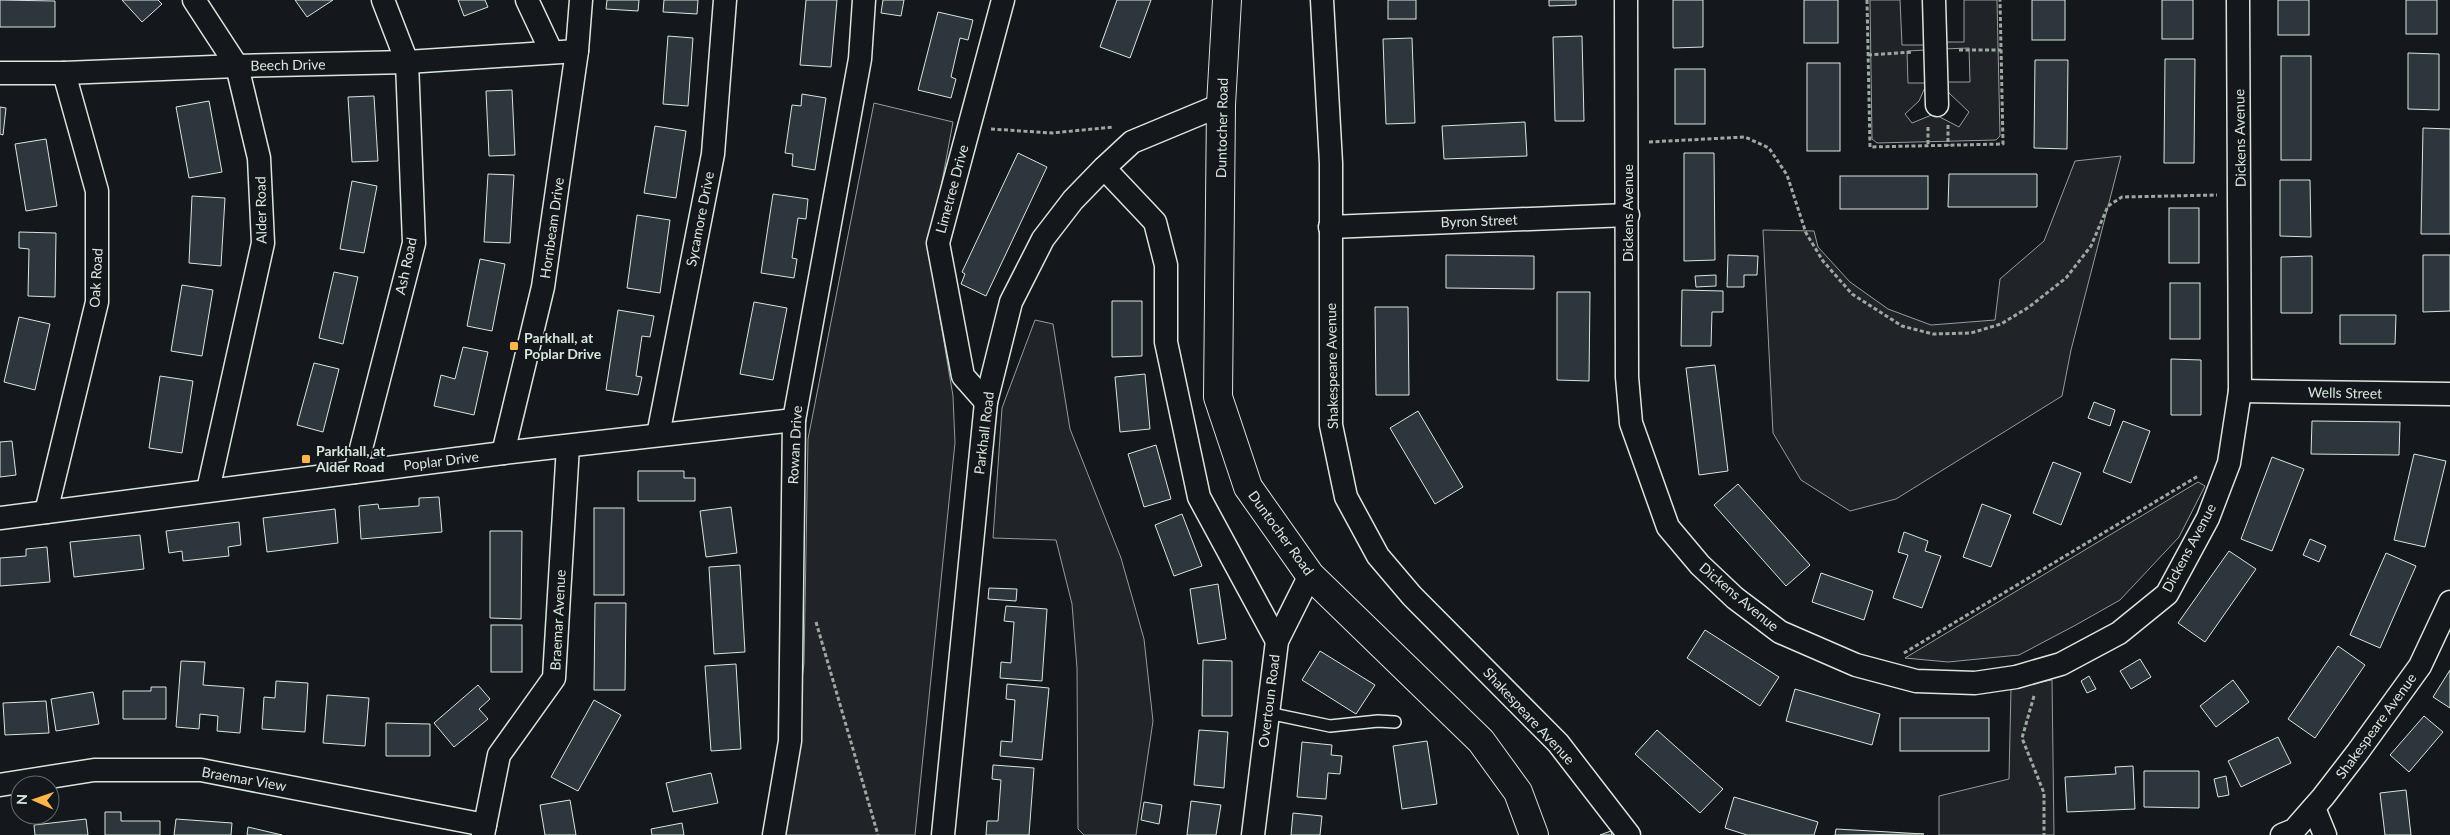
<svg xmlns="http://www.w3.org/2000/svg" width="2450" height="835" font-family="Lato,sans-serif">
<rect width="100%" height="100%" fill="#14181c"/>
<!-- green -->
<g fill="#202428" stroke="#939e99">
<polygon points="1870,0 1900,0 1902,45 1926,45 1926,50 1907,51 1908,83 1927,83 1919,101 1905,114 1912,123 1934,114 1959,127 1969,112 1949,93 1945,82 1970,82 1969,48 1943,49 1944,42 1964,42 1964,0 1997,0 2000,136 1996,140 1877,143 1872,139"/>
<polygon points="874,103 953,122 929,252 953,396 955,443 915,835 783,835 804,663 808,439"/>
<polygon points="2121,156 2071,350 2062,396 1896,499 1850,511 1801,480 1773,433 1763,230 1814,231 1818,247 1850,282 1888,309 1931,325 1995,320 2000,279 2044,241 2075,161"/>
<polygon points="1035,320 1053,324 1070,429 1121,558 1144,639 1153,721 1136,835 1084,835 1078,829 1077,668 1072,604 1056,540 993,538 1002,408"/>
<polygon points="2198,482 2205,486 2179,537 2120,600 2074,626 2019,655 1948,662 1905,658"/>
<polygon points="2052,680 2054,835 1939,835 1939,796 2009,779 2011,688"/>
</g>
<!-- building -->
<g fill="#2c363c" stroke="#d8e6dc">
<polygon points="0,0 55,1 55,27 0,27"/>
<polygon points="122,0 158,0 162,4 142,22"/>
<polygon points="295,0 333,0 307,17"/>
<polygon points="458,0 485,0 488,7 464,16"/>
<polygon points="607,0 639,0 638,11 606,9"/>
<polygon points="664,0 698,0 697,14 663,12"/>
<polygon points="806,0 837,0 831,67 800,65"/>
<polygon points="883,0 904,0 901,16 881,13"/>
<polygon points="1117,0 1151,0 1130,58 1100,47"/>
<rect x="1388" y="0" width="28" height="19"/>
<polygon points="1549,0 1576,0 1576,5 1549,6"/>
<polygon points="1673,0 1703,0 1703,47 1673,48"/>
<rect x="1804" y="0" width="34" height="43"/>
<rect x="2032" y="0" width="33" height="40"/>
<rect x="2162" y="0" width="31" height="39"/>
<rect x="2278" y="0" width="31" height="35"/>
<rect x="2406" y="0" width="31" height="34"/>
<polygon points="938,12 973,20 968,40 960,38 951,77 956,79 951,98 918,90"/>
<polygon points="668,36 693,38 688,106 663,104"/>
<polygon points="1582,36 1584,121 1555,121 1553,37"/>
<polygon points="1412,38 1415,123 1386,124 1383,39"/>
<polygon points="2408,53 2439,54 2439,110 2408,109"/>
<rect x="2281" y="56" width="30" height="104"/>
<polygon points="2165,59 2195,59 2194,163 2164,163"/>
<polygon points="2035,60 2068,60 2067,149 2034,148"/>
<rect x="1807" y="63" width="33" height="88"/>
<rect x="1675" y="69" width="30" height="55"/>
<polygon points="512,90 515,155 489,156 486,91"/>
<polygon points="802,94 826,98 815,170 792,166 793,154 785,153 792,105 801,106"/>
<polygon points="374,96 378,161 352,162 348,97"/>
<polygon points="209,101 222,172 189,178 176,107"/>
<polygon points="0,107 6,108 3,135 0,134"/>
<polygon points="1525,122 1527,156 1444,159 1442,126"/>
<polygon points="655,126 686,131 676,198 644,193"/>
<polygon points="2423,128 2450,129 2450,234 2421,234"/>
<polygon points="46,139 57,206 26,211 15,144"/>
<polygon points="1018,153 1047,167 986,296 961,284 965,274 962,272"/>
<polygon points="1684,153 1714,153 1715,260 1684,261"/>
<polygon points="488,174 514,175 510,243 484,242"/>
<polygon points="1949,174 2037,174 2037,207 1948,207"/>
<rect x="1840" y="176" width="88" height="33"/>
<polygon points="2280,180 2310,180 2311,237 2280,236"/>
<polygon points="352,181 377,186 364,253 340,249"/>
<polygon points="773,194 808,199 806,219 798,218 792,258 797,259 794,278 761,273"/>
<polygon points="192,196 225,198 221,266 189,263"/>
<rect x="2169" y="208" width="30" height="55"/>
<polygon points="637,215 670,220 660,293 627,288"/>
<polygon points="19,232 56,233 55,297 28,296 29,249 19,248"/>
<polygon points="1446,255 1534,256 1534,289 1446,288"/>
<polygon points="1728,255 1758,256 1757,275 1744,275 1744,287 1727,287"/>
<polygon points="2423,255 2450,255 2450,311 2423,312"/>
<polygon points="2312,256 2312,313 2281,313 2281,257"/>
<polygon points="480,259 505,264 492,331 467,326"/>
<polygon points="334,272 358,277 343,344 319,338"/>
<polygon points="1716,275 1716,286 1696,287 1695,276"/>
<rect x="2170" y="283" width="30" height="56"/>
<polygon points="182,285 213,290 202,356 171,351"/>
<polygon points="1682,290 1723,291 1723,312 1712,312 1711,346 1681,346"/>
<polygon points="1557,292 1590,292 1589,381 1557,380"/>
<polygon points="1112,301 1142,301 1142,356 1112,357"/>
<polygon points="754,302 787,308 773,380 740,374"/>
<polygon points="1375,307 1408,307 1409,395 1376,395"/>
<polygon points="618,310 654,316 650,337 642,336 636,376 642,377 638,395 606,390"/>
<polygon points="2340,315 2396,315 2395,344 2340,344"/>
<polygon points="19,317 50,324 35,390 4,382"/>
<polygon points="463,347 488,352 474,415 434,406 441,375 455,379"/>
<polygon points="2171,359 2201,360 2201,415 2171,415"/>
<polygon points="314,363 339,369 323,432 297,425"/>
<polygon points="1715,365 1728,471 1699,475 1686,368"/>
<polygon points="1145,374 1150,429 1120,432 1115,377"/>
<polygon points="160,376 193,381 182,453 149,448"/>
<polygon points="2094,402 2115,410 2110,426 2088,418"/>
<polygon points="1418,411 1463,487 1435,504 1390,428"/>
<polygon points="2123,421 2150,431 2131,483 2103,472"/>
<polygon points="2312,421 2400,422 2399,455 2311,454"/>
<polygon points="12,441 16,475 0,477 0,442"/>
<polygon points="1156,445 1171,499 1144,507 1128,454"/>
<polygon points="2414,454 2446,461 2425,547 2394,540"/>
<polygon points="2272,457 2304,469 2272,551 2241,539"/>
<polygon points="2053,462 2081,473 2061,525 2033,513"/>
<polygon points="638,471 684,471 684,478 695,478 695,501 638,501"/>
<polygon points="1738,484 1810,565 1786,586 1714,505"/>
<polygon points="439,497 442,532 361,539 359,506 378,504 379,509 419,506 419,498"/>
<polygon points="1982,504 2011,515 1991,567 1963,557"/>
<polygon points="731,507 737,553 706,557 700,511"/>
<rect x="594" y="508" width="30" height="87"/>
<polygon points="335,509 338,543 267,552 263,518"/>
<polygon points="1182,514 1202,566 1174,576 1155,525"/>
<polygon points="239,522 241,545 228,547 229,556 183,561 182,551 169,553 166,531"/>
<polygon points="490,531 522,531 521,619 490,618"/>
<polygon points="1904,532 1928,541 1925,551 1941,556 1922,608 1893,598 1908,555 1898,552"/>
<polygon points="140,535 144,569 74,577 70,542"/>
<polygon points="2310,539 2326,546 2319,562 2303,555"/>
<polygon points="47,547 50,582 0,586 0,558 26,556 26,549"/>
<polygon points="2229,551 2256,569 2205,642 2178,623"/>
<polygon points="2386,553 2416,566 2380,648 2350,635"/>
<polygon points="740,565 745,652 714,654 709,567"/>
<polygon points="1821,573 1873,591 1864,620 1812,602"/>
<polygon points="1218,584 1226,639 1198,644 1190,589"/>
<polygon points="989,588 1017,589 1016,601 988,599"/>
<polygon points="595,603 626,603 625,690 594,690"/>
<polygon points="1006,606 1047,609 1042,681 1000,678 1001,662 1011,663 1014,622 1004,621"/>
<rect x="491" y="625" width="31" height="47"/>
<polygon points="1705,630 1779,677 1760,706 1687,658"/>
<polygon points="2338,646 2365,665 2315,738 2288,719"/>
<polygon points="1320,651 1375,685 1356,714 1302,680"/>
<polygon points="2140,659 2151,677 2131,689 2120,671"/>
<polygon points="1203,660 1232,661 1232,716 1202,716"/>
<polygon points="181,661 205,662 203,685 244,688 240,733 217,731 218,716 200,714 199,729 176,727"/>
<polygon points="736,664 741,749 711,751 705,666"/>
<polygon points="2450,670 2450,708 2433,697"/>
<polygon points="2089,676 2096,689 2087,693 2081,681"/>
<polygon points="2233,680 2249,702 2216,727 2200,706"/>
<polygon points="276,681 308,683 305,732 262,729 264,697 275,698"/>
<polygon points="1007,684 1049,688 1042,760 1000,756 1001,741 1012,742 1015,700 1006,699"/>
<polygon points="478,685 490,699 479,709 488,719 454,747 434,723"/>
<polygon points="151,687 166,687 166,719 123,719 123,691 151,691"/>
<polygon points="1795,689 1880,714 1872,745 1786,721"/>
<polygon points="93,692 99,724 56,731 51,699"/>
<polygon points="327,695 369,698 365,746 323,743"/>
<polygon points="594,700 621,715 578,791 551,777"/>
<polygon points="46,701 49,733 5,735 3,703"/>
<polygon points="2424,716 2443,732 2409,772 2390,755"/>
<rect x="1900" y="718" width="89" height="33"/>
<polygon points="386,723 430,724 430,756 386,756"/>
<polygon points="1199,730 1228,732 1224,788 1194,785"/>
<polygon points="1657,730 1723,789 1700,813 1635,754"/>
<polygon points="2278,737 2291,763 2241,787 2228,761"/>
<polygon points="1427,741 1437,804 1402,809 1393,746"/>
<polygon points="1302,742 1332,745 1331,755 1342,756 1340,774 1328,773 1326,799 1297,797"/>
<polygon points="993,765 1034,768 1029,835 986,835 987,821 998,821 1001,780 992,779"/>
<polygon points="2133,766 2135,809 2067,812 2065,777 2116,774 2115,767"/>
<polygon points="2144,771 2199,771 2199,808 2144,807"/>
<polygon points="711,773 718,803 673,812 666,783"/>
<polygon points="2226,776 2229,795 2218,797 2214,779"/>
<polygon points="2406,790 2411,835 2385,835 2380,793"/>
<polygon points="1734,797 1818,822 1814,835 1747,835 1725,828"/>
<polygon points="570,800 576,835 545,835 540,805"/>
<polygon points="1191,801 1221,805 1216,835 1187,835"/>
<polygon points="1144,802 1162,805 1159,824 1141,820"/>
<polygon points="105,812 121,812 121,821 160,821 160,835 105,835"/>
<polygon points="1293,813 1322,816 1320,835 1291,835"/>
<polygon points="86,819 88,835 35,835 34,825"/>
<polygon points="176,819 232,823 231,835 174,835"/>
<polygon points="682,823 684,835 652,835 651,829"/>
<polygon points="248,827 282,835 247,835"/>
<polygon points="1836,829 1924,834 1835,835"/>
<polygon points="1611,831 1612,835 1600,835"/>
</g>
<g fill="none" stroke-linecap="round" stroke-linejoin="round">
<defs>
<polyline id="lane" points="1268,713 1330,726 1378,721 1395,722"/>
<g id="street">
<polyline points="194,0 237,66 259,158 263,243 208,490"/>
<polyline points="527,0 551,51"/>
<polyline points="1322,0 1331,163 1331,425 1346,497 1378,556 1412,596 1558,743 1629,835"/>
<polyline points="1626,0 1627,377 1631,423 1668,527 1700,565 1735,598 1780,632 1856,665 1916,681 1975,683 2016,677 2061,664 2119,633 2167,594 2208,518 2229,463 2240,391 2238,0"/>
<polyline points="1934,0 1937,105"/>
<polyline points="0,73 64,73 237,66 407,62 577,51"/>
<polyline points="1104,168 1155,222 1166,265 1166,342 1199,497 1277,641"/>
<polyline points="1330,227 1628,215"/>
<polyline points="2240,391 2450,394"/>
<polyline points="986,402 963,376 938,243 1003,0"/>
<polyline points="658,435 713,154 725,0"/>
<polyline points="503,453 543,287 577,51 581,0"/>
<polyline points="355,472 414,243 407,62 383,0"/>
<polyline points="46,512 97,302 97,191 64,73"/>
<polyline points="0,518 503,453 794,420"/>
<polyline points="0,785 94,770 201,770 485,825"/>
<polyline points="2314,808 2325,835"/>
<polyline points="483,835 499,755 554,678 568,446"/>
<polyline points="774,835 790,741 794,420 860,59 864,0"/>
<polyline points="943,835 986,402 1011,302 1043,239 1073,200 1104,168 1132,142 1221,105"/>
<polyline points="1253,835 1277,641 1310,575"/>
<polyline points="2282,835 2294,830 2323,797 2357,753 2420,666 2450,602"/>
</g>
<polyline id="secondary" points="1227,0 1221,105 1218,397 1248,487 1310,575 1481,741 1518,792 1534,835"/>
</defs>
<!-- lane casing -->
<use href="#lane" stroke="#d8e6dc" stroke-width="14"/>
<!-- street casing -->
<use href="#street" stroke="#d8e6dc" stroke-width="25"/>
<!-- secondary casing -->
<use href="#secondary" stroke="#d8e6dc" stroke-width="30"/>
<!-- path -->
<g stroke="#9da8a2" stroke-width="3" stroke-dasharray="4 2.5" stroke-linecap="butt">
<polyline points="1867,0 1870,147 2003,144 2000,0"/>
<polyline points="1959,50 2001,50"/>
<polyline points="1868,55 1913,52"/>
<polyline points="1948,125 1948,146"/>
<polyline points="1928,127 1928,146"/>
<polyline points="991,129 1052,133 1114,127"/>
<polyline points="1649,142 1745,137 1769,148 1787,175 1806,233 1823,261 1852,294 1902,326 1933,334 1971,333 2001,324 2029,307 2066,278 2091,246 2108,206 2122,197 2217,195"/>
<polyline points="816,622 878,835"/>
<polyline points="1904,653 2198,476"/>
<polyline points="2034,696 2022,738 2044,793 2044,835"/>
</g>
<!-- lane -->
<use href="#lane" stroke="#14181c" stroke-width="11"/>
<!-- street -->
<use href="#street" stroke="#14181c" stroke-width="22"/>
<!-- secondary -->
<use href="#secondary" stroke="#14181c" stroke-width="28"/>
</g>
<!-- markers -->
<g fill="#ffb74d" stroke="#14181c" stroke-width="2">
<rect x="509" y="341" width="10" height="10" rx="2.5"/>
<rect x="301" y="454" width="10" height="10" rx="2.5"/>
</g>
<g text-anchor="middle" stroke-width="4" stroke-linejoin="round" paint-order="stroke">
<!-- street labels -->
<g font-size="14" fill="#d8e6dc" stroke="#14181c">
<text transform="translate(288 65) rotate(-1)" y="5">Beech Drive</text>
<text transform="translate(1222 128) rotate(-89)" y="5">Duntocher Road</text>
<text transform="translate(2240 138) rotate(-91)" y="5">Dickens Avenue</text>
<text transform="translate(952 189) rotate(-75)" y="5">Limetree Drive</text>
<text transform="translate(261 210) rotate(-91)" y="5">Alder Road</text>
<text transform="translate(1628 213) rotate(-90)" y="5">Dickens Avenue</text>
<text transform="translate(700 219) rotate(-79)" y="5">Sycamore Drive</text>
<text transform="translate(1479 221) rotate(-2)" y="5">Byron Street</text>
<text transform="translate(552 228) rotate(-82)" y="5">Hornbeam Drive</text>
<text transform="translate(406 266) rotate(-78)" y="5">Ash Road</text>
<text transform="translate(96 278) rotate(-87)" y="5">Oak Road</text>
<text transform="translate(1332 366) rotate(-91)" y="5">Shakespeare Avenue</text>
<text transform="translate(2345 393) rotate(1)" y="5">Wells Street</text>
<text transform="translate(984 433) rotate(-83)" y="5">Parkhall Road</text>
<text transform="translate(795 445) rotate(-87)" y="5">Rowan Drive</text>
<text transform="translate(441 461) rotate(-7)" y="5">Poplar Drive</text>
<text transform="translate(1281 533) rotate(54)" y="5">Duntocher Road</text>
<text transform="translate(2189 548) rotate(-62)" y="5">Dickens Avenue</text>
<text transform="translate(1739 597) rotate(40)" y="5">Dickens Avenue</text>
<text transform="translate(558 620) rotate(-87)" y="5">Braemar Avenue</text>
<text transform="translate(1269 701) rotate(-83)" y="5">Overtoun Road</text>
<text transform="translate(1529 716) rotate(47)" y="5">Shakespeare Avenue</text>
<text transform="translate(2376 726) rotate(-54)" y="5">Shakespeare Avenue</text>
<text transform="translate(244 779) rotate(10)" y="5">Braemar View</text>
</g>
<!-- poi labels -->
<g font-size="14" font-weight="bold" fill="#d8e6dc" stroke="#14181c" text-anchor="start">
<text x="524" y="343">Parkhall, at<tspan x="524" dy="16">Poplar Drive</tspan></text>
<text x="316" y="456">Parkhall, at<tspan x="316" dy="16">Alder Road</tspan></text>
</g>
</g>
<!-- north arrow -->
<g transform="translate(35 800) rotate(272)"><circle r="24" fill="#14181c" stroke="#626a69"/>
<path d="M0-4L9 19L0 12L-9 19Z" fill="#ffb74d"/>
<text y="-8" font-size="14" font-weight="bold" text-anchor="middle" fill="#d8e6dc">N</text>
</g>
</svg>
